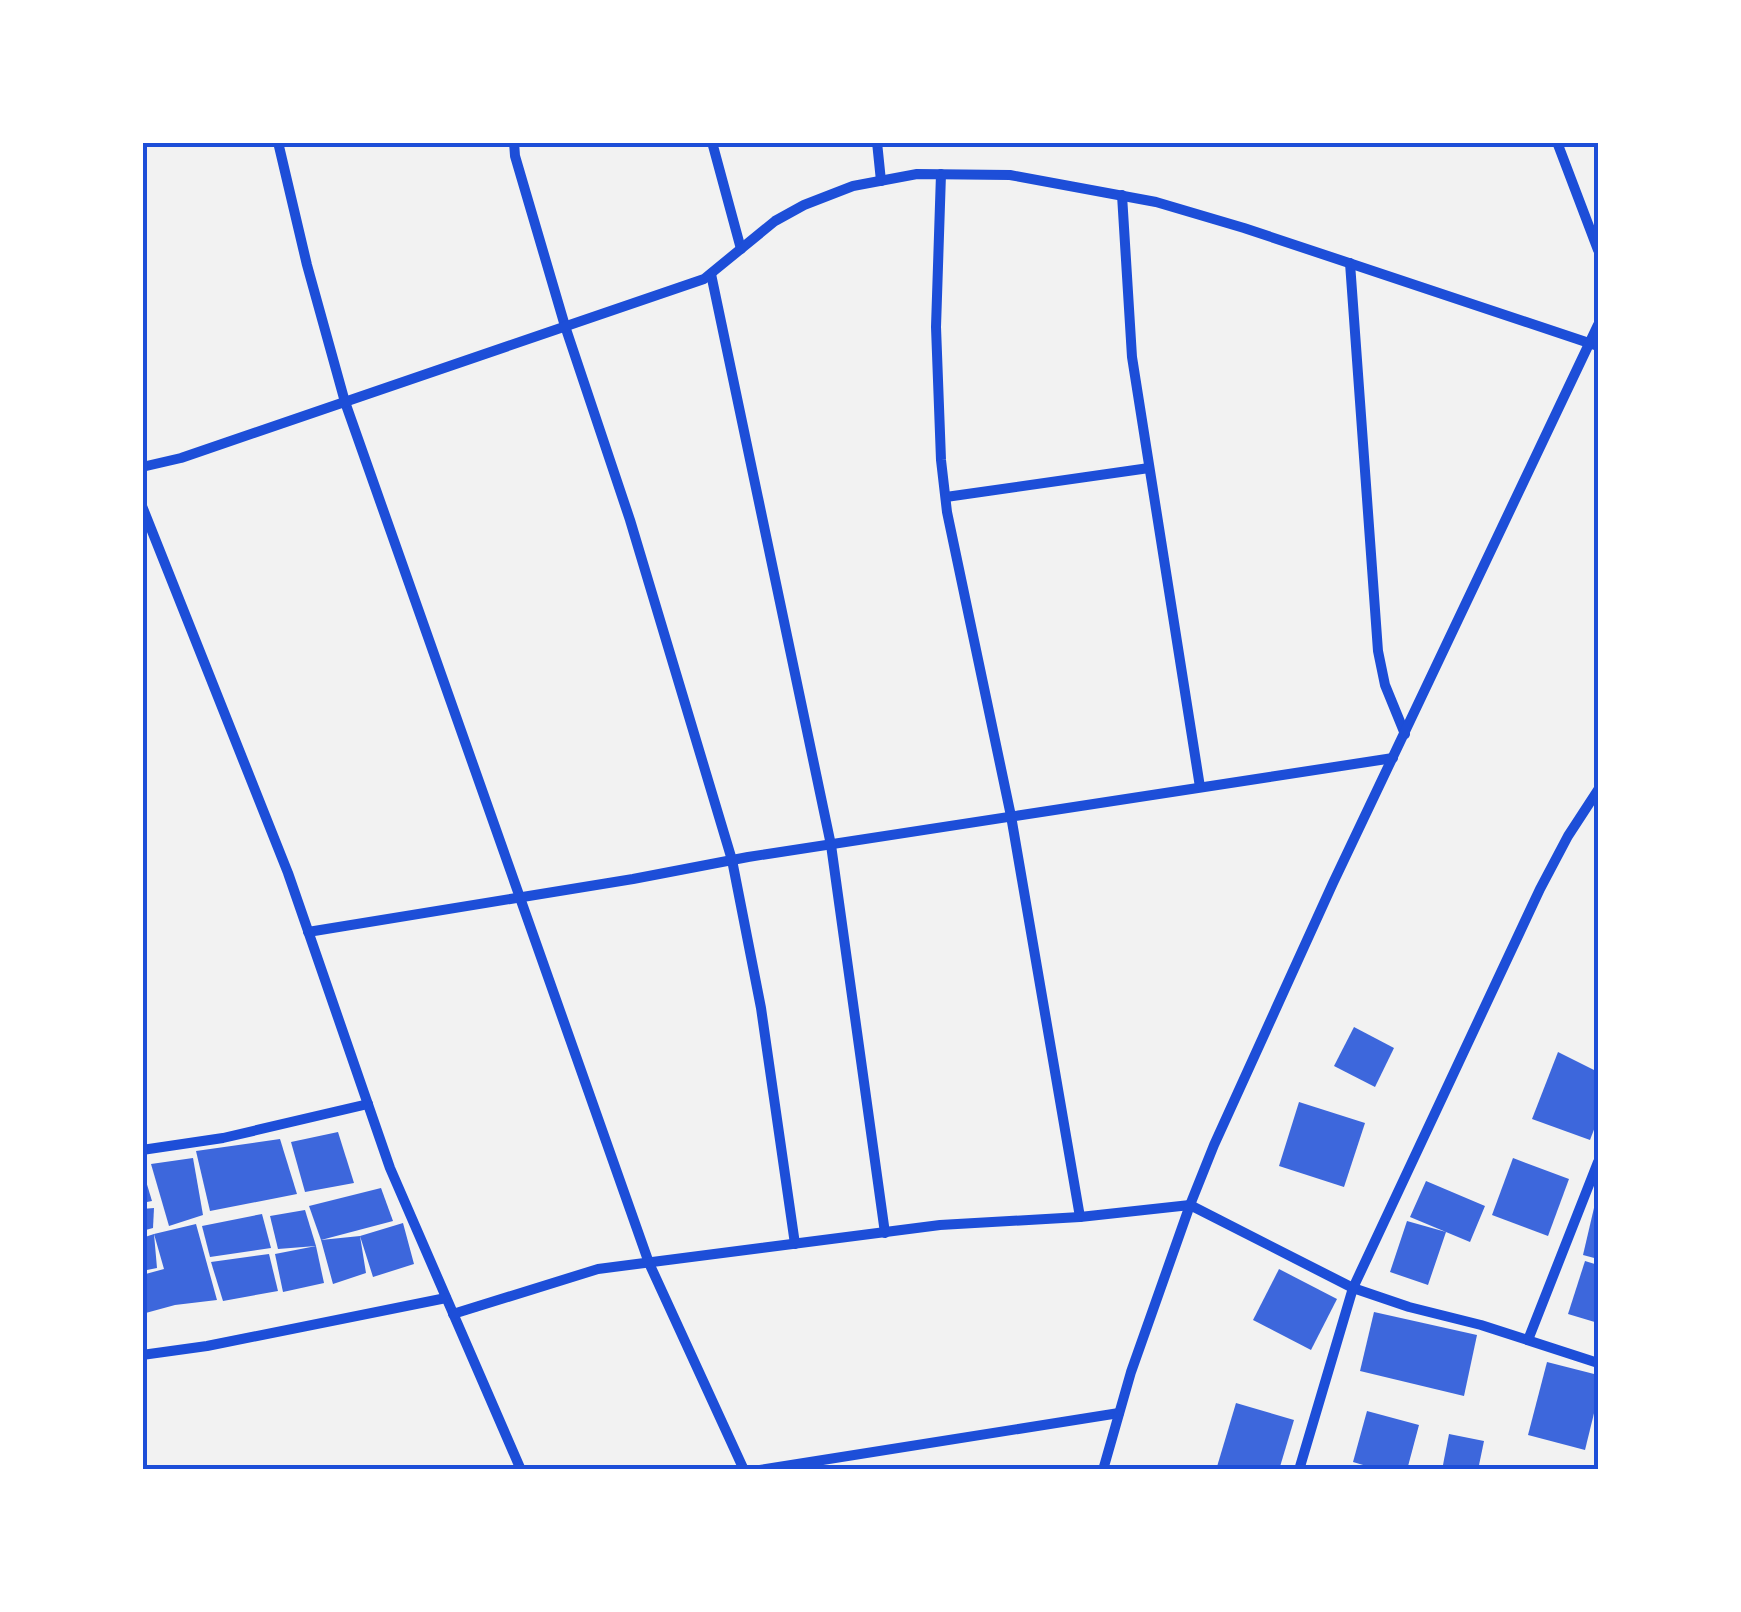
<svg xmlns="http://www.w3.org/2000/svg" width="1741" height="1612" font-family="'Roboto Condensed',sans-serif">
<rect width="100%" height="100%" fill="#f2f2f2"/>
<!-- building -->
<g fill="#3d67dc">
<polygon points="1354,1027 1394,1048 1375,1087 1334,1066"/>
<polygon points="1558,1052 1598,1072 1598,1119 1590,1140 1532,1119"/>
<polygon points="1299,1102 1365,1123 1344,1187 1279,1166"/>
<polygon points="338,1132 354,1183 305,1192 291,1142"/>
<polygon points="280,1139 297,1194 210,1211 196,1151"/>
<polygon points="193,1158 203,1215 169,1226 151,1164"/>
<polygon points="1513,1158 1569,1179 1548,1236 1492,1215"/>
<polygon points="142,1168 152,1201 142,1203"/>
<polygon points="1426,1181 1485,1206 1470,1242 1446,1232 1428,1285 1390,1272 1407,1221 1446,1232 1410,1217"/>
<polygon points="381,1188 393,1221 321,1240 309,1206"/>
<polygon points="1597,1195 1598,1196 1598,1259 1583,1255"/>
<polygon points="154,1208 153,1228 142,1231 142,1209"/>
<polygon points="305,1210 316,1246 278,1249 270,1216"/>
<polygon points="262,1214 271,1248 210,1257 202,1226"/>
<polygon points="403,1223 414,1264 373,1277 360,1236 366,1273 333,1284 321,1240 360,1236"/>
<polygon points="196,1224 217,1300 175,1305 142,1314 142,1275 164,1269 154,1234 157,1268 142,1271 142,1238 154,1234"/>
<polygon points="316,1246 324,1283 283,1292 275,1254"/>
<polygon points="269,1254 278,1291 223,1301 211,1262"/>
<polygon points="1585,1261 1598,1265 1598,1323 1568,1314"/>
<polygon points="1279,1269 1337,1299 1311,1350 1253,1320"/>
<polygon points="1374,1312 1477,1335 1464,1396 1360,1371"/>
<polygon points="1547,1362 1598,1375 1598,1397 1585,1450 1528,1435"/>
<polygon points="1236,1403 1294,1420 1279,1470 1216,1470"/>
<polygon points="1367,1411 1419,1425 1407,1470 1380,1470 1353,1462"/>
<polygon points="1449,1434 1484,1441 1478,1470 1442,1470"/>
</g>
<g fill="none" stroke-linecap="round" stroke-linejoin="round">
<!-- minor -->
<g stroke="#1d4ed8" stroke-width="10">
<polyline points="278,142 307,265 345,402 649,1263 744,1470"/>
<polyline points="514,142 515,156 565,326 630,520 732,860 761,1008 795,1244"/>
<polyline points="712,142 741,249"/>
<polyline points="877,142 881,181"/>
<polyline points="1557,142 1598,250"/>
<polyline points="941,174 936,327 941,460 947,512 1011,816 1080,1217"/>
<polyline points="1122,195 1132,357 1200,787"/>
<polyline points="1350,263 1378,651 1385,685 1405,734"/>
<polyline points="711,274 831,845 885,1233"/>
<polyline points="142,467 181,458 704,279 775,221 804,205 853,186 917,174 1010,175 1156,202 1244,228 1598,346"/>
<polyline points="946,497 1149,468"/>
<polyline points="142,506 288,873 390,1168 521,1470"/>
<polyline points="308,932 633,879 748,857 1393,758"/>
<polyline points="142,1150 223,1138 368,1104"/>
<polyline points="453,1314 598,1269 940,1225 1080,1217 1190,1205 1353,1288 1409,1307 1481,1325 1598,1363"/>
<polyline points="1528,1340 1598,1162"/>
<polyline points="142,1355 207,1346 446,1298"/>
<polyline points="760,1470 1119,1413"/>
<polyline points="1103,1470 1131,1372 1190,1205 1214,1145 1333,883 1598,325"/>
<polyline points="1299,1470 1353,1288 1540,889 1568,836 1598,790"/>
</g>
</g>
<!-- border -->
<rect width="1741" height="1612" fill="none" stroke="#ffffff" stroke-width="290"/>
<rect x="145" y="145" width="1451" height="1322" fill="none" stroke="#1d4ed8" stroke-width="4"/>
</svg>
